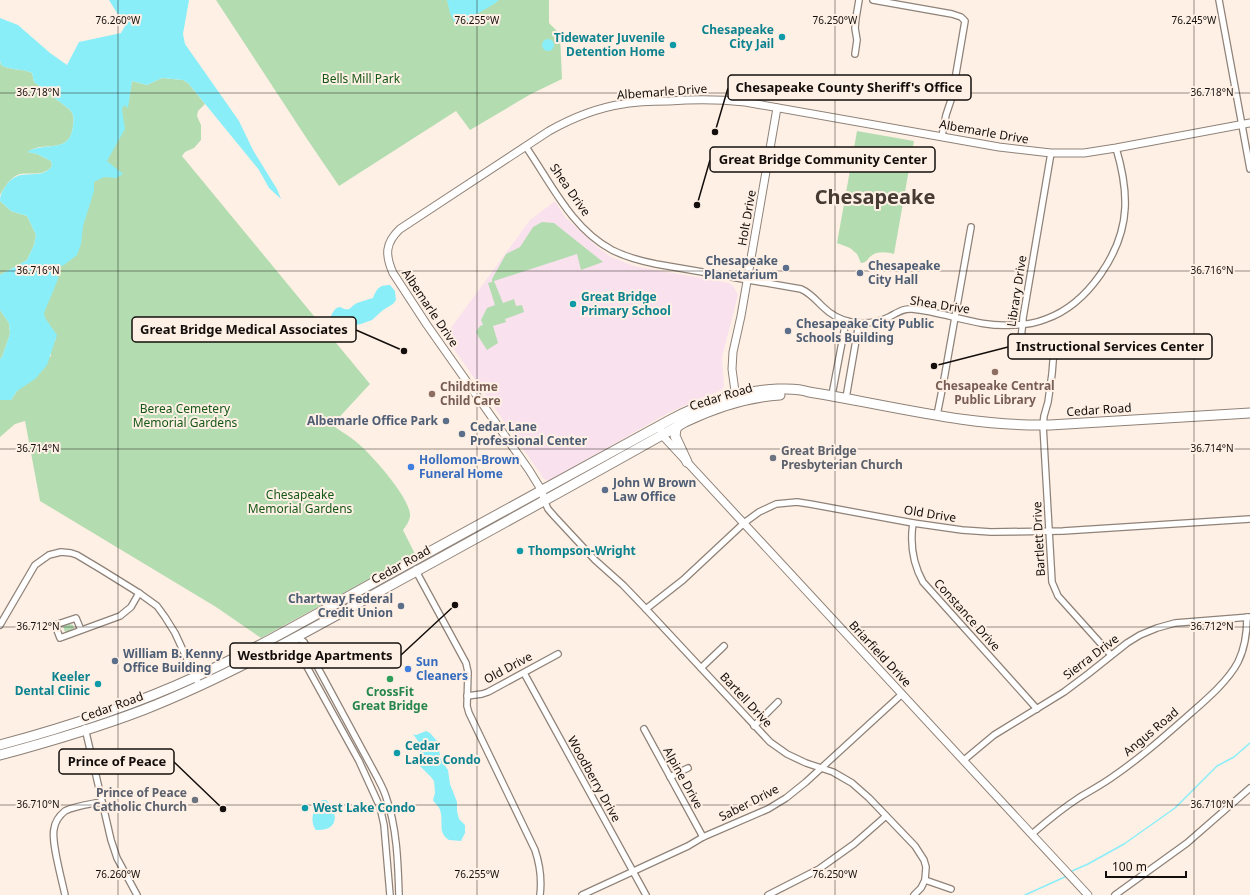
<svg xmlns="http://www.w3.org/2000/svg" width="1250" height="895" font-family="'Noto Sans',sans-serif">
<rect width="100%" height="100%" fill="#fff0e5"/>
<!-- education -->
<polygon fill="#f9e1ed" points="555,201 565,217 597,247 611,257 634,266 729,283 734,287 738,295 722,357 724,386 722,390 699,399 668,413 549,481 544,479 445,336 530,220"/>
<!-- green -->
<g fill="#b4dcb1">
<polygon points="216,0 549,0 549,23 560,34 562,79 531,94 470,130 456,111 339,186 307,139"/>
<path d="M0,60L1,65C11,71 22,68 32,73L34,82L69,109C74,114 74,119 73,126C70,156 42,140 28,152L37,154L51,161L52,166C44,177 31,172 20,174C10,177 5,187 0,195Z"/>
<path d="M162,78L183,80L188,83L205,104L198,111L197,116L201,125V140L194,148L185,152L182,156L370,384L332,425C342,432 353,438 362,447C374,458 412,500 410,517C409,522 406,526 403,530L415,554L261,638L216,607L40,501L25,421L15,424L0,437V400H11L17,391L46,360L51,356L50,347C65,334 48,326 39,317L119,115L122,98L128,104L132,81L147,85Z"/>
<path d="M857,131L914,141L894,254C887,252 877,251 871,256C867,259 867,263 861,263L857,254L850,248L837,243Z"/>
<polygon points="0,201 11,211 27,216 36,235 34,245 27,260 0,275"/>
<polygon points="542,222 554,223 603,262 581,270 577,254 494,281 503,303 514,299 516,306 522,305 524,312 505,319 506,322 493,326 498,343 487,350 478,336 478,335 476,332 480,326 483,325 481,320 487,308 495,305 488,283 492,282 492,279 506,254 520,247 533,227"/>
<polygon points="0,310 9,323 10,334 2,357 0,359"/>
<polygon points="69,624 73,625 74,628 72,630 65,632 63,626"/>
</g>
<!-- water -->
<g fill="#8aeef9">
<path d="M109,0H189L183,34L185,44L239,121L253,150L277,189L281,199L269,188L259,170L188,83L183,80L162,78L147,85L132,81L128,108L124,105L122,110L125,129L107,161L123,174L116,178L104,177L94,182V191L83,226L81,244L77,255L64,265L59,267L58,279L44,313L45,318L57,335L47,365L35,379L17,391L11,400H0V359L2,357L10,334L9,323L0,310V275L27,260L34,245L36,235L27,216L11,211L0,201C0,195 2,192 5,187C19,164 40,183 52,166L51,161L37,154L27,152C44,141 70,155 73,126C74,118 74,114 69,109L34,82L32,73C22,68 11,71 1,65L0,60V18L18,25L50,53L67,65L79,42L121,33L125,26Z"/>
<path d="M447,0H499L494,4L477,14L476,19C469,24 462,23 454,22L450,13Z"/>
<circle cx="548" cy="45" r="6"/>
<path d="M390,285L395,291L396,300L393,304L383,310L372,320L361,324L350,326L346,332C339,332 332,325 329,319C333,314 333,308 340,307C351,313 350,306 357,303C362,301 367,300 373,298C377,289 378,285 390,285Z"/>
<path d="M426,731L430,733L438,742L440,756L443,763L448,770L450,784L457,802V811L459,819L465,825V833L461,841L449,840C437,833 444,821 440,810C439,806 435,804 433,800L435,793L434,781L431,777L420,766L413,764L414,759C425,752 420,743 413,734L416,735Z"/>
<path d="M323,800H326C339,814 339,831 316,830C309,822 313,805 323,800Z"/>
</g>
<g fill="none" stroke-linecap="round" stroke-linejoin="round">
<!-- stream -->
<g stroke="#8aeef9" stroke-width="1.5">
<polyline points="1072,871 1088,864 1124,844 1175,808 1217,766 1234,757 1250,743"/>
<polyline points="1025,895 1067,876"/>
</g>
<defs>
<g id="minor">
<polyline points="873,0 952,14 961,17 965,21 952,97 946,115 942,136"/>
<polyline points="1219,0 1250,169"/>
<polyline points="855,54 857,40 855,28 856,18 859,0"/>
<path d="M526,147C551,183 571,228 612,250C626,257 641,261 656,264L801,289C810,293 815,299 822,306C830,314 840,320 851,322C864,324 877,323 889,317C897,313 903,308 912,309C946,312 979,328 1013,325C1025,325 1036,323 1046,319C1088,304 1123,252 1125,208C1126,188 1122,168 1116,148"/>
<path d="M1051,153L1023,318C1023,331 1015,350 1035,352C1042,352 1047,352 1054,349L1052,374L1048,402L1044,416L1043,425L1052,582L1058,596L1111,655"/>
<polyline points="832,395 846,321"/>
<polyline points="846,398 859,323"/>
<polyline points="937,415 943,385 971,227"/>
<polyline points="544,500 548,509 555,517 595,560 623,585 646,609 770,742 787,754 806,763 833,772 852,783 869,798 915,846 924,860 926,867 925,880 921,888 914,895"/>
<path d="M913,523C910,543 913,564 923,582L1037,709"/>
<path d="M416,569V571L466,663L468,672L467,706L469,713L535,850C540,865 542,879 540,895"/>
<polyline points="646,609 683,580 744,523 759,512 776,504 797,502 810,504 913,523 962,530 991,532 1063,531 1250,519"/>
<polyline points="0,625 35,565 49,555 61,552 71,553 77,555 102,570 139,593 157,606 165,617 175,633 199,685"/>
<polyline points="81,630 76,618 55,625 60,638 120,616 131,607 139,593"/>
<path d="M296,636L304,642L377,777C380,783 384,790 386,797C397,827 398,863 399,895"/>
<polyline points="296,637 296,647 359,761 380,807 384,825 390,895"/>
<polyline points="701,668 724,646"/>
<polyline points="524,673 646,895"/>
<polyline points="467,696 482,694 488,692 558,654"/>
<polyline points="754,726 778,702"/>
<polyline points="85,728 111,840 117,858 137,895"/>
<polyline points="644,729 703,837"/>
<polyline points="964,760 994,735 1064,692 1088,674 1127,643 1140,635 1157,628 1175,623 1250,617"/>
<polyline points="670,777 688,768"/>
<path d="M1032,834C1047,821 1063,808 1080,797C1090,791 1101,785 1111,778C1139,759 1165,736 1191,713C1207,699 1228,681 1238,662C1245,648 1247,633 1247,617"/>
<polyline points="925,880 951,889"/>
<path d="M65,895C62,880 51,842 54,829C55,822 60,815 65,811C74,806 91,804 101,802"/>
<polyline points="582,895 688,846 703,837 768,809 786,798 806,782 902,694"/>
<polyline points="768,895 819,869 854,844 886,816"/>
<polyline points="1115,895 1187,843 1250,788"/>
</g>
<g id="tertiary">
<polyline points="736,399 732,369 733,352 741,316 777,108"/>
<polyline points="661,430 662,435 1088,895"/>
<path d="M544,500L542,491L529,470L427,325L393,273C385,255 385,243 400,229L549,131C572,118 596,108 623,104C638,101 653,101 669,101C694,99 719,99 745,102L999,147L1051,153H1084L1116,148L1250,123"/>
</g>
<g id="primary">
<polyline points="679,425 676,429 675,436 687,462"/>
<path d="M0,745C67,727 132,706 195,677C265,645 332,605 400,568C490,519 580,470 670,420C704,402 740,391 778,389C789,389 798,388 809,392C889,405 969,427 1050,425L1250,413"/>
<path d="M0,755C48,742 96,728 143,710C237,673 325,621 413,573C504,523 595,473 685,422C714,408 748,397 780,395"/>
</g>
</defs>
<!-- minor casing -->
<use href="#minor" stroke="#8f8278" stroke-width="8"/>
<!-- tertiary casing -->
<use href="#tertiary" stroke="#8f8278" stroke-width="9"/>
<!-- primary casing -->
<use href="#primary" stroke="#8f8278" stroke-width="11"/>
<!-- minor -->
<use href="#minor" stroke="#fff" stroke-width="5.5"/>
<!-- tertiary -->
<use href="#tertiary" stroke="#fff" stroke-width="7"/>
<!-- primary -->
<use href="#primary" stroke="#fff" stroke-width="9"/>
</g>
<!-- ticks -->
<path fill="none" stroke="#130e0b" stroke-width="1" stroke-opacity="0.45" d="M118,0V895M477,0V895M835,0V895M1194,0V895M0,93H1250M0,271H1250M0,449H1250M0,627H1250M0,805H1250"/>
<!-- markers -->
<g fill="#0f9aa8" stroke="#fff0e5" stroke-width="1.5">
<circle cx="782" cy="37" r="4"/>
<circle cx="673" cy="45" r="4"/>
<circle cx="573" cy="304" r="4"/>
<circle cx="520" cy="551" r="4"/>
<circle cx="98" cy="684" r="4"/>
<circle cx="397" cy="753" r="4"/>
<circle cx="305" cy="808" r="4"/>
</g>
<g fill="#5c6f8a" stroke="#fff0e5" stroke-width="1.5">
<circle cx="786" cy="268" r="4"/>
<circle cx="860" cy="273" r="4"/>
<circle cx="788" cy="331" r="4"/>
<circle cx="446" cy="421" r="4"/>
<circle cx="462" cy="434" r="4"/>
<circle cx="605" cy="490" r="4"/>
<circle cx="401" cy="606" r="4"/>
<circle cx="115" cy="661" r="4"/>
</g>
<g fill="#8d6e63" stroke="#fff0e5" stroke-width="1.5">
<circle cx="995" cy="372" r="4"/>
<circle cx="432" cy="394" r="4"/>
</g>
<g fill="#6b7280" stroke="#fff0e5" stroke-width="1.5">
<circle cx="773" cy="458" r="4"/>
<circle cx="195" cy="800" r="4"/>
</g>
<g fill="#3f7fe0" stroke="#fff0e5" stroke-width="1.5">
<circle cx="411" cy="467" r="4"/>
<circle cx="408" cy="669" r="4"/>
</g>
<circle fill="#2e9e5b" stroke="#fff0e5" stroke-width="1.5" cx="390" cy="679" r="4"/>
<g text-anchor="middle" stroke-width="4" stroke-linejoin="round" paint-order="stroke">
<!-- culture labels -->
<g font-size="12" font-weight="bold" fill="#0d838f" stroke="#fff0e5" text-anchor="start">
<text x="774" y="34" text-anchor="end">Chesapeake<tspan x="774" dy="14">City Jail</tspan></text>
<text x="665" y="42" text-anchor="end">Tidewater Juvenile<tspan x="665" dy="14">Detention Home</tspan></text>
<text x="581" y="301">Great Bridge<tspan x="581" dy="14">Primary School</tspan></text>
<text x="528" y="555">Thompson-Wright</text>
<text x="90" y="681" text-anchor="end">Keeler<tspan x="90" dy="14">Dental Clinic</tspan></text>
<text x="405" y="750">Cedar<tspan x="405" dy="14">Lakes Condo</tspan></text>
<text x="313" y="812">West Lake Condo</text>
</g>
<!-- park labels -->
<g font-size="12" fill="#155815" stroke="#fff0e5">
<text x="361" y="83">Bells Mill Park</text>
<text x="185" y="413">Berea Cemetery<tspan x="185" dy="14">Memorial Gardens</tspan></text>
<text x="300" y="499">Chesapeake<tspan x="300" dy="14">Memorial Gardens</tspan></text>
</g>
<!-- street labels -->
<g font-size="12" fill="#130e0b" stroke="#fff0e5">
<text transform="translate(662 92) rotate(-4)" y="4">Albemarle Drive</text>
<text transform="translate(984 132) rotate(10)" y="4">Albemarle Drive</text>
<text transform="translate(570 190) rotate(55)" y="4">Shea Drive</text>
<text transform="translate(747 218) rotate(-80)" y="4">Holt Drive</text>
<text transform="translate(1017 291) rotate(-81)" y="4">Library Drive</text>
<text transform="translate(940 305) rotate(9)" y="4">Shea Drive</text>
<text transform="translate(430 308) rotate(56)" y="4">Albemarle Drive</text>
<text transform="translate(721 397) rotate(-17)" y="4">Cedar Road</text>
<text transform="translate(1099 410) rotate(-4)" y="4">Cedar Road</text>
<text transform="translate(930 514) rotate(9)" y="4">Old Drive</text>
<text transform="translate(1039 539) rotate(-93)" y="4">Bartlett Drive</text>
<text transform="translate(401 565) rotate(-29)" y="4">Cedar Road</text>
<text transform="translate(967 615) rotate(48)" y="4">Constance Drive</text>
<text transform="translate(880 654) rotate(47)" y="4">Briarfield Drive</text>
<text transform="translate(1091 657) rotate(-37)" y="4">Sierra Drive</text>
<text transform="translate(508 668) rotate(-28)" y="4">Old Drive</text>
<text transform="translate(746 700) rotate(47)" y="4">Bartell Drive</text>
<text transform="translate(112 707) rotate(-20)" y="4">Cedar Road</text>
<text transform="translate(1151 732) rotate(-40)" y="4">Angus Road</text>
<text transform="translate(683 778) rotate(61)" y="4">Alpine Drive</text>
<text transform="translate(594 779) rotate(61)" y="4">Woodberry Drive</text>
<text transform="translate(749 803) rotate(-27)" y="4">Saber Drive</text>
</g>
<!-- service labels -->
<g font-size="12" font-weight="bold" fill="#4e5e75" stroke="#fff0e5" text-anchor="start">
<text x="778" y="265" text-anchor="end">Chesapeake<tspan x="778" dy="14">Planetarium</tspan></text>
<text x="868" y="270">Chesapeake<tspan x="868" dy="14">City Hall</tspan></text>
<text x="796" y="328">Chesapeake City Public<tspan x="796" dy="14">Schools Building</tspan></text>
<text x="438" y="425" text-anchor="end">Albemarle Office Park</text>
<text x="470" y="431">Cedar Lane<tspan x="470" dy="14">Professional Center</tspan></text>
<text x="613" y="487">John W Brown<tspan x="613" dy="14">Law Office</tspan></text>
<text x="393" y="603" text-anchor="end">Chartway Federal<tspan x="393" dy="14">Credit Union</tspan></text>
<text x="123" y="658">William B. Kenny<tspan x="123" dy="14">Office Building</tspan></text>
</g>
<!-- education labels -->
<g font-size="12" font-weight="bold" fill="#785e54" stroke="#fff0e5">
<text x="995" y="390">Chesapeake Central<tspan x="995" dy="14">Public Library</tspan></text>
<text x="440" y="391" text-anchor="start">Childtime<tspan x="440" dy="14">Child Care</tspan></text>
</g>
<!-- worship labels -->
<g font-size="12" font-weight="bold" fill="#5b616d" stroke="#fff0e5" text-anchor="start">
<text x="781" y="455">Great Bridge<tspan x="781" dy="14">Presbyterian Church</tspan></text>
<text x="187" y="797" text-anchor="end">Prince of Peace<tspan x="187" dy="14">Catholic Church</tspan></text>
</g>
<!-- shop labels -->
<g font-size="12" font-weight="bold" fill="#366cbe" stroke="#fff0e5" text-anchor="start">
<text x="419" y="464">Hollomon-Brown<tspan x="419" dy="14">Funeral Home</tspan></text>
<text x="416" y="666">Sun<tspan x="416" dy="14">Cleaners</tspan></text>
</g>
<!-- leisure labels -->
<g font-size="12" font-weight="bold" fill="#27864d" stroke="#fff0e5">
<text x="390" y="696">CrossFit<tspan x="390" dy="14">Great Bridge</tspan></text>
</g>
<!-- town labels -->
<g font-size="20" font-weight="bold" fill="#463b32" stroke="#fff0e5">
<text x="875" y="204">Chesapeake</text>
</g>
</g>
<g font-size="10" text-anchor="middle" fill="#130e0b" stroke="#fff0e5" stroke-width="4" stroke-linejoin="round" paint-order="stroke">
<text x="118" y="24">76.260°W</text>
<text x="477" y="24">76.255°W</text>
<text x="835" y="24">76.250°W</text>
<text x="1194" y="24">76.245°W</text>
<text x="38" y="96">36.718°N</text>
<text x="1212" y="96">36.718°N</text>
<text x="38" y="274">36.716°N</text>
<text x="1212" y="274">36.716°N</text>
<text x="38" y="452">36.714°N</text>
<text x="1212" y="452">36.714°N</text>
<text x="38" y="630">36.712°N</text>
<text x="1212" y="630">36.712°N</text>
<text x="38" y="808">36.710°N</text>
<text x="1212" y="808">36.710°N</text>
<text x="118" y="878">76.260°W</text>
<text x="477" y="878">76.255°W</text>
<text x="835" y="878">76.250°W</text>
</g>
<!-- callouts -->
<path fill="none" stroke="#130e0b" stroke-width="1.5" d="M715 132L728 88M697 205L710 160M404 351L356 330M934 366L1008 347M455 605L401 655M223 809L174 762"/>
<g fill="#130e0b" stroke="#fff0e5" stroke-width="1.5">
<circle cx="715" cy="132" r="4"/>
<circle cx="697" cy="205" r="4"/>
<circle cx="404" cy="351" r="4"/>
<circle cx="934" cy="366" r="4"/>
<circle cx="455" cy="605" r="4"/>
<circle cx="223" cy="809" r="4"/>
</g>
<g fill="#fff0e5" stroke="#130e0b" stroke-width="1.5">
<rect x="728" y="75" width="243" height="25" rx="4"/>
<rect x="710" y="147" width="225" height="25" rx="4"/>
<rect x="132" y="317" width="224" height="25" rx="4"/>
<rect x="1008" y="334" width="204" height="25" rx="4"/>
<rect x="230" y="643" width="171" height="25" rx="4"/>
<rect x="59" y="749" width="115" height="25" rx="4"/>
</g>
<g font-size="13" text-anchor="middle" font-weight="bold" fill="#130e0b">
<text x="849" y="92">Chesapeake County Sheriff's Office</text>
<text x="823" y="164">Great Bridge Community Center</text>
<text x="244" y="334">Great Bridge Medical Associates</text>
<text x="1110" y="351">Instructional Services Center</text>
<text x="315" y="660">Westbridge Apartments</text>
<text x="117" y="766">Prince of Peace</text>
</g>
<!-- scale -->
<path d="M1106 871v6h80v-6" fill="none" stroke="#130e0b" stroke-width="2"/>
<text x="1112" y="871" font-size="12" fill="#130e0b" stroke="#fff0e5" stroke-width="3" paint-order="stroke">100 m</text>
</svg>
